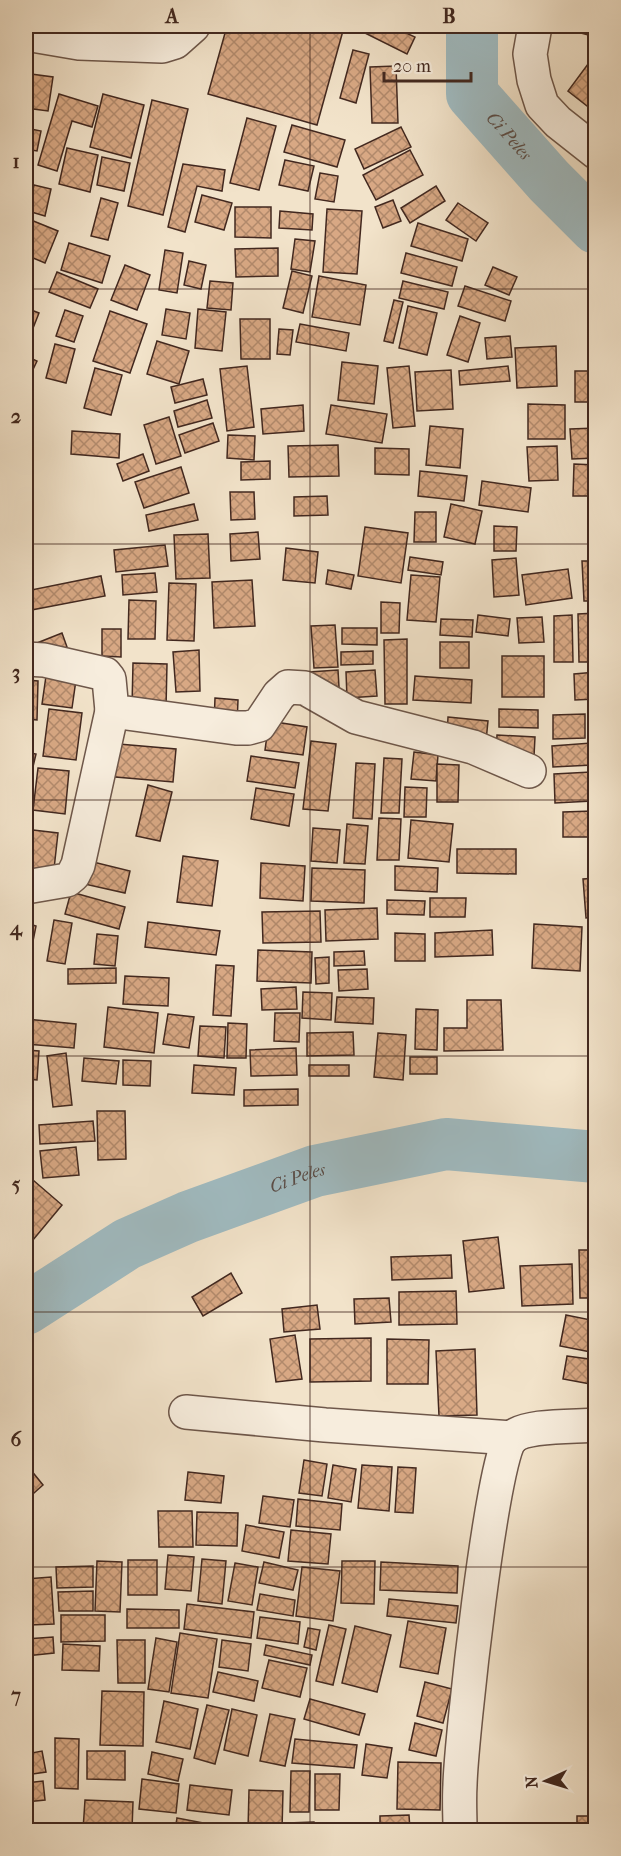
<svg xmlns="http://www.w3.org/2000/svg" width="621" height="1856" font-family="'IM FELL French Canon',serif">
<defs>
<pattern id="building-cross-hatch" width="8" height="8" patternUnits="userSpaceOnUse" patternTransform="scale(1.5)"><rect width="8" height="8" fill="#d8a884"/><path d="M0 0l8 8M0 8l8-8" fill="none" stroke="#b1896b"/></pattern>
</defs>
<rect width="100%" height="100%" fill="#f2e3ca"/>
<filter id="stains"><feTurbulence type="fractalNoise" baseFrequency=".00333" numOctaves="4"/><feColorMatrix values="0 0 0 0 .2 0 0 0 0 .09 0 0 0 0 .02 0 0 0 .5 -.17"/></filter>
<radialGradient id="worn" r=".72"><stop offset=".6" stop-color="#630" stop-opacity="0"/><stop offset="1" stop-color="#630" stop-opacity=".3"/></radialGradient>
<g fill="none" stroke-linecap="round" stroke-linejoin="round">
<!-- river -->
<g stroke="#a0bbc1" stroke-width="52">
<path id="s1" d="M472,26V94L549,181L596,228"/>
<path id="s2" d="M26,1309L127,1244L188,1217L315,1171L446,1144L596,1157"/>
</g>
</g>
<!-- building -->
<g fill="url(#building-cross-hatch)" stroke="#42281f" stroke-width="1.5">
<polygon points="125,26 164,26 161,38 124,28"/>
<polygon points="227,26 337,26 344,27 317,125 208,94"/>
<polygon points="351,26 391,26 415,37 407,54"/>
<polygon points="579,26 596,26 596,37 577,32"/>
<polygon points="353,50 369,54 356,103 340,98"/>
<polygon points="594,56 596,57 596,113 568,91"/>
<polygon points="396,66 398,123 372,123 370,67"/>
<polygon points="31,74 53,77 48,111 26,108"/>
<polygon points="59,94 98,106 92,127 72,121 57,171 38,165"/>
<polygon points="103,94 144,105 131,158 90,147"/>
<polygon points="152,100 188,109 163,215 128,206"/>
<polygon points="247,118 276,126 259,190 230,183"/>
<polygon points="292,125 345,140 337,167 284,152"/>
<polygon points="401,127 411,147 364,169 355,149"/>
<polygon points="26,128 41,131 37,151 26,149"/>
<polygon points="67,148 98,155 90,192 59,184"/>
<polygon points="410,150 423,175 376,200 363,175"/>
<polygon points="26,155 33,157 26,185"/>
<polygon points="102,157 130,163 124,191 97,185"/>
<polygon points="285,160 314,166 308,191 279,185"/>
<polygon points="183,164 225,170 222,191 197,186 185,232 168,227"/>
<polygon points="320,173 338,176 334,202 315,199"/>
<polygon points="34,185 51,189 45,216 28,211"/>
<polygon points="436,186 445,201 410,223 401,208"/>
<polygon points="202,195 232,203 224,230 195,222"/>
<polygon points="101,198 118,203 108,240 91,236"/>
<polygon points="393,200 401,221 383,228 375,207"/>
<polygon points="458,203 488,223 476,241 446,220"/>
<polygon points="235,207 271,207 271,238 235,237"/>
<polygon points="327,209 362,211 357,274 323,272"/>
<polygon points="280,211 313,214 312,230 279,228"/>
<polygon points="26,218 58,231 45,263 26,255"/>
<polygon points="418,223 468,239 462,261 411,246"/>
<polygon points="295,239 315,241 310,272 291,269"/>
<polygon points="69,243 110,256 102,283 61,270"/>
<polygon points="278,248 278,276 236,277 235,249"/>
<polygon points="165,250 183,253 177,293 159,290"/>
<polygon points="406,253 457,267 452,286 401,273"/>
<polygon points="189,261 206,265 201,289 184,285"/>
<polygon points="125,265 150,275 137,310 111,300"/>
<polygon points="493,267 517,277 509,295 485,285"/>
<polygon points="292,271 312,276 303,313 283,308"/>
<polygon points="57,272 98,289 90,308 49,292"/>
<polygon points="319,276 366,285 360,325 312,317"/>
<polygon points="210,281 233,283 231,310 207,308"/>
<polygon points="403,281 448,292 444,309 399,298"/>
<polygon points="465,286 511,301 505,321 458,306"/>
<polygon points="394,300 403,302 393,343 384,341"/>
<polygon points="408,306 437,313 427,355 399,348"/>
<polygon points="26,308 39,313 26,346"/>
<polygon points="166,309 190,313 186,339 162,335"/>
<polygon points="198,309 226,312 222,351 195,348"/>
<polygon points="65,310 83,316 74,342 56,336"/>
<polygon points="110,311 147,324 130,373 93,361"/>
<polygon points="460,316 480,323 468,362 447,355"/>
<polygon points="240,319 270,319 270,359 241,359"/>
<polygon points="300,324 349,333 346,351 296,342"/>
<polygon points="279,329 293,330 290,355 277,354"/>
<polygon points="510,336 512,357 487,359 485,338"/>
<polygon points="157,341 189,351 179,384 147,374"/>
<polygon points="55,344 75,349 66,383 46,378"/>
<polygon points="556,346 557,386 517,388 515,348"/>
<polygon points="26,356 37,361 26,384"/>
<polygon points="342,362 378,366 374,404 338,400"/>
<polygon points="247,366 254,427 227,431 220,369"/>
<polygon points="409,366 415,426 393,428 387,368"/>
<polygon points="508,366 510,381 460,385 459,371"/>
<polygon points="95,368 122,375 111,415 84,408"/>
<polygon points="451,370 453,409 417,411 415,372"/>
<rect x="575" y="371" width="21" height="31"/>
<polygon points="203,379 207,395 175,403 171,387"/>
<polygon points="207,400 212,418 178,427 174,411"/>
<polygon points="528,404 565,405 565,439 528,439"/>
<polygon points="303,405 304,431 263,434 261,409"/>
<polygon points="331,405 387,414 382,443 326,434"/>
<polygon points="169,417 181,456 156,464 144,425"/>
<polygon points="213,423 219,441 185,453 179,435"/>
<polygon points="430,426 463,429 460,468 426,465"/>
<polygon points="596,428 596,458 572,459 570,429"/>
<polygon points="72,431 120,434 119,458 71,454"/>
<polygon points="228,435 255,436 254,460 227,458"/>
<polygon points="338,445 339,476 289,477 288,446"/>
<polygon points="557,446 558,480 529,481 527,447"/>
<polygon points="375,448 409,449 409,475 375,474"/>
<polygon points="143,454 149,471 123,481 117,464"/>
<polygon points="270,461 270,479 241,480 241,462"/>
<polygon points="574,464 596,465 596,496 573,496"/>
<polygon points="181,467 189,493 144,508 135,482"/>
<polygon points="420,471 467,476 464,501 418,496"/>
<polygon points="482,481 531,488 528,512 479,505"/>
<polygon points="230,492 254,492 255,519 231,520"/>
<polygon points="327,496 328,515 294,516 294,497"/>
<polygon points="194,504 198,520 149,531 146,515"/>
<polygon points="451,504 482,511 475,544 444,537"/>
<polygon points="415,512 436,512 436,542 414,542"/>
<polygon points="494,526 517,527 516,551 494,551"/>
<polygon points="365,527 408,533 401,583 358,576"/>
<polygon points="258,532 260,559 231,561 230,534"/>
<polygon points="208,534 210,578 176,579 174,535"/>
<polygon points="165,545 168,566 116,572 114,550"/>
<polygon points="286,548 318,552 315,583 283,580"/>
<polygon points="410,557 443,562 441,575 408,570"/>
<polygon points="516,558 519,595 494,597 492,560"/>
<polygon points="582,561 596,561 596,601 584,601"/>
<polygon points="568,569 572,598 526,605 522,575"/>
<polygon points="328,570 354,575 351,589 326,584"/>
<polygon points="155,573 157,592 123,595 122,575"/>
<polygon points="411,575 440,577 436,622 407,620"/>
<polygon points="101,576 105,596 26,611 26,591"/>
<polygon points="252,580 255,626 214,628 212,582"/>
<polygon points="169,583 196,584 194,641 167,640"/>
<polygon points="129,600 156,601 155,639 128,639"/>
<polygon points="381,602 400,603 399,633 381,633"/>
<polygon points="596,613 596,662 579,662 578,614"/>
<polygon points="478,615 510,619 508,636 476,632"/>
<polygon points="572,615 573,662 554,662 554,616"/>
<polygon points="542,617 544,642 519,643 517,618"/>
<polygon points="441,619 473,620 472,637 440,635"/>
<polygon points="335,625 338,667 314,668 311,626"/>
<polygon points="342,628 377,628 377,645 342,644"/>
<polygon points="102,629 121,629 121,657 102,656"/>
<polygon points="62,633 67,647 43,656 37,643"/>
<polygon points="407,639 407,704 385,704 384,640"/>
<rect x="440" y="642" width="29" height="26"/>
<polygon points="199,650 200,691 176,692 173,652"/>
<polygon points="373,651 373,664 341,665 341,652"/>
<rect x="502" y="656" width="42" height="41"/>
<polygon points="133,663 167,664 166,708 132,707"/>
<polygon points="338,670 339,687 310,689 309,672"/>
<polygon points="375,670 377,696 347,698 346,672"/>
<polygon points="596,672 596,699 575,700 574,674"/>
<polygon points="46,676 76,680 72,708 42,704"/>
<polygon points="415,676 472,680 471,703 413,700"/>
<polygon points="26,680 38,681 37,720 26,719"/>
<polygon points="215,698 238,700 237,725 214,724"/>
<polygon points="49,709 82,713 76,760 43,756"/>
<polygon points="499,709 538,710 538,728 499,727"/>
<polygon points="585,714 585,738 553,739 553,715"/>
<polygon points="448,717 488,721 486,741 447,737"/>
<polygon points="269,721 307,727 303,755 265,750"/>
<polygon points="497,735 535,737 534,756 496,754"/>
<polygon points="311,741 336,744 328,811 303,809"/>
<polygon points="107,743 176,749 173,782 104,776"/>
<polygon points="591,743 592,765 553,767 552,746"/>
<polygon points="26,752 36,754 32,771 26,770"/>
<polygon points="414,752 438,755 436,781 411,779"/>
<polygon points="251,756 299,763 295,788 247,781"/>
<polygon points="384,758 402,759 399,813 381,813"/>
<polygon points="356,763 375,764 372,819 353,818"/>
<polygon points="437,764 459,765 458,802 437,802"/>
<polygon points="38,768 69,771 65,814 33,810"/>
<polygon points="591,772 592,801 555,803 554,774"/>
<polygon points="148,785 172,792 160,841 136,836"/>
<polygon points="405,787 427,788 426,817 404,817"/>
<polygon points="256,788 294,794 289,826 251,819"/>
<polygon points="593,811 594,837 563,837 563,812"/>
<polygon points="379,818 401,819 399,860 377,860"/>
<polygon points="411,820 453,824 449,862 408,858"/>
<polygon points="347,824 368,826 365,864 344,863"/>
<polygon points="313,828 340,830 337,863 311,861"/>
<polygon points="33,830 58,833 53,878 28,876"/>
<polygon points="457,849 516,849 516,874 457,873"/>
<polygon points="183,856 218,861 212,906 177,902"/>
<polygon points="85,860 130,871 125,893 80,883"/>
<polygon points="261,863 305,866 303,901 260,898"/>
<polygon points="395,866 438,868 437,892 395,890"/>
<polygon points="312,868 365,870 364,903 311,901"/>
<polygon points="596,878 596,917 586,918 583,879"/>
<polygon points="71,892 125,907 119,929 65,914"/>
<polygon points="430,898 466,898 465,917 430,917"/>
<polygon points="387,900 425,901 424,915 387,914"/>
<polygon points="377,908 378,939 326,941 325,910"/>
<polygon points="320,911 321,942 263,943 262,912"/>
<polygon points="54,920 72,923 65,964 47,961"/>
<polygon points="148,922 220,931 216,955 145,947"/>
<polygon points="26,923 36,926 30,956 26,955"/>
<polygon points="534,924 582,927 580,971 532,968"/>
<polygon points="492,930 493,955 435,957 435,933"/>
<polygon points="395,933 425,934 425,961 395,961"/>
<polygon points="97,934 118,936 115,966 94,964"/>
<polygon points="258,950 312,952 311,983 257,981"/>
<polygon points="364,951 365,965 334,966 334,952"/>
<polygon points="329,957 329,983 316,984 315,958"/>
<polygon points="216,965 234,966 231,1016 213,1015"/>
<polygon points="116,968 116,983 68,984 68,969"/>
<polygon points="367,969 368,989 339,991 338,970"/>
<polygon points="125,976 169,978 168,1006 123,1004"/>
<polygon points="296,987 297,1009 262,1010 261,989"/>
<polygon points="303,992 332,993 331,1020 302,1018"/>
<polygon points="337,997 374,998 373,1024 335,1022"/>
<polygon points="467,1000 501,1000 503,1050 444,1051 444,1028 467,1028"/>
<polygon points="108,1007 158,1013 154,1053 104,1047"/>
<polygon points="416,1009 438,1010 437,1050 415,1049"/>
<polygon points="275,1013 300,1013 299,1042 274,1041"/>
<polygon points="168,1014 194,1017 189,1048 163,1044"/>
<polygon points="26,1019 76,1024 74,1048 26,1044"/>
<polygon points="228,1023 247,1024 246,1058 227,1058"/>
<polygon points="200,1026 226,1027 224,1058 198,1056"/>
<polygon points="353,1032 354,1055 307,1056 307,1033"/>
<polygon points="378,1033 406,1035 403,1080 374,1077"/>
<polygon points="296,1048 297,1075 251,1076 250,1050"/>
<polygon points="26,1050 39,1051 37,1080 26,1079"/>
<polygon points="66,1053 72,1105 53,1107 47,1056"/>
<rect x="410" y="1057" width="27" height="17"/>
<polygon points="84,1058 119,1061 116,1084 82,1081"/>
<polygon points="123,1060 151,1061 150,1086 123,1085"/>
<polygon points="194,1065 236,1068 234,1095 192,1093"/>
<rect x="309" y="1065" width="40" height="11"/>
<polygon points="298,1089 298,1105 244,1106 244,1090"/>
<polygon points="97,1111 125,1111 126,1159 98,1160"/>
<polygon points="93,1121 95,1141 40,1144 39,1125"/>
<polygon points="76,1147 79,1175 43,1178 40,1151"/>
<polygon points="26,1174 62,1205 33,1240 26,1234"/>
<polygon points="498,1237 504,1288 469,1292 463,1241"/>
<polygon points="579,1250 596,1250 596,1298 580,1298"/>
<polygon points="451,1255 452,1278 392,1280 391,1257"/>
<polygon points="572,1264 573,1304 522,1306 520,1266"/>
<polygon points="231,1273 242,1293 203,1316 192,1297"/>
<polygon points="456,1291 457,1324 399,1325 399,1292"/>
<polygon points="389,1298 391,1322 355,1324 354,1299"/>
<polygon points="317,1305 320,1329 284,1332 282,1309"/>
<polygon points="566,1315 596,1321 596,1353 560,1346"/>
<polygon points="295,1335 302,1379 276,1382 270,1339"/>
<polygon points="371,1338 371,1381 310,1382 310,1339"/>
<polygon points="387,1339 429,1340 428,1384 387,1384"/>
<polygon points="475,1349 477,1415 439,1416 436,1351"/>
<polygon points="567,1356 596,1360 596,1385 563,1379"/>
<polygon points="304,1460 327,1464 322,1496 299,1493"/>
<polygon points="26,1464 43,1485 26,1500"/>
<polygon points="333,1465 356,1469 351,1502 328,1498"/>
<polygon points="362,1465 392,1467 389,1511 358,1508"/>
<polygon points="398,1467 416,1468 413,1513 395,1512"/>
<polygon points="188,1472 224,1476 221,1503 185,1500"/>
<polygon points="263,1496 294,1500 290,1527 259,1523"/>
<polygon points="298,1499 342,1504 340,1530 296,1526"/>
<polygon points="158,1511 192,1511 193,1547 159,1547"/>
<polygon points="197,1512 238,1513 237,1546 196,1545"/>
<polygon points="246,1525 284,1532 279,1558 242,1551"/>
<polygon points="291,1530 331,1534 328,1564 288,1561"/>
<polygon points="168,1555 194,1557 191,1591 165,1589"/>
<polygon points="202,1559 226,1561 222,1604 198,1601"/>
<rect x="128" y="1560" width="29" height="35"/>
<polygon points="97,1561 122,1562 120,1612 95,1611"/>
<polygon points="342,1561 375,1561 374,1604 341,1603"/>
<polygon points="264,1562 298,1570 293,1590 259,1583"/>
<polygon points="381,1562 458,1566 457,1593 380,1590"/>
<polygon points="235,1563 258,1567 252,1605 228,1601"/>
<polygon points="93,1566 93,1587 57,1588 56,1567"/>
<polygon points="302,1567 340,1571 333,1621 296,1616"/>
<polygon points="51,1577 54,1624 30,1625 26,1579"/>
<polygon points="93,1591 93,1611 59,1611 58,1592"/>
<polygon points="260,1594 295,1600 293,1616 257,1610"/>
<polygon points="389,1599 458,1606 456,1623 387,1616"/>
<polygon points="187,1604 254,1612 251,1638 184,1629"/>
<polygon points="127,1609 179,1610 179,1628 127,1628"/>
<polygon points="61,1615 105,1615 105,1641 61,1642"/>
<polygon points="260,1617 300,1622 298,1644 257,1638"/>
<polygon points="408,1621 446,1628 438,1674 400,1667"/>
<polygon points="329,1625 346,1629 333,1685 316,1681"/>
<polygon points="355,1626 391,1635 377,1692 342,1683"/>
<polygon points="308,1628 320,1630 316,1650 304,1647"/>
<polygon points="180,1633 217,1639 208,1698 171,1693"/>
<polygon points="53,1637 54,1653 26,1656 26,1639"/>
<polygon points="156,1638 177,1642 169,1692 148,1689"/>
<polygon points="117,1640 145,1640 145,1683 118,1683"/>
<polygon points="222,1640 251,1644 248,1671 219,1667"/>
<polygon points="63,1644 100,1646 99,1671 62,1670"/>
<polygon points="266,1645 312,1655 310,1665 264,1655"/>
<polygon points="269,1660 307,1668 300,1697 262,1688"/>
<polygon points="218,1672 258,1681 254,1701 213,1692"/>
<polygon points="425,1682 452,1689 443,1723 417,1716"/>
<polygon points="102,1691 144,1692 143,1746 100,1745"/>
<polygon points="310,1699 365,1714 359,1735 304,1719"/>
<polygon points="164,1701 198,1709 190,1749 156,1742"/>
<polygon points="207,1705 229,1710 215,1764 194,1758"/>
<polygon points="232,1709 257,1715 248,1756 224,1750"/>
<polygon points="270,1714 295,1719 285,1766 260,1761"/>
<polygon points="30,1716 33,1746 26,1747 26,1717"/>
<polygon points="415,1723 442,1730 436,1756 409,1750"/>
<polygon points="55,1738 79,1739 78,1789 55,1788"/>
<polygon points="295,1739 357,1745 354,1768 292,1763"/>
<polygon points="366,1744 392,1748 387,1778 362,1775"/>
<polygon points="42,1751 46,1772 26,1775 26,1754"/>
<polygon points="87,1751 125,1751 125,1780 87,1779"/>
<polygon points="152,1752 183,1759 178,1781 148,1774"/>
<polygon points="398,1762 441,1763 440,1810 397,1809"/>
<polygon points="291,1771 310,1771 309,1812 290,1812"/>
<polygon points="315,1774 340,1774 339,1810 315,1810"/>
<polygon points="142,1779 179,1784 176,1813 139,1809"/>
<polygon points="43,1781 45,1800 26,1802 26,1783"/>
<polygon points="190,1785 232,1790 229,1815 187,1810"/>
<polygon points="249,1790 283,1791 282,1830 248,1830"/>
<polygon points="85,1800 133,1802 132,1830 83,1830"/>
<polygon points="409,1815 410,1830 380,1830 380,1816"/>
<rect x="577" y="1816" width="19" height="14"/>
<polygon points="177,1818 230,1828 229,1830 175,1830"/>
<polygon points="314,1822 315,1830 289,1830 288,1823"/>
</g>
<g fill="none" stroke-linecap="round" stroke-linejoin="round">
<defs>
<g id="minor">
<polyline points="535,26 530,54 534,80 542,105 558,122 596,152"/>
<polyline points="26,34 79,43 162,46 175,42 193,26"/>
<polyline points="26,659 44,660 105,674 109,679 112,711 236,728 248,728 259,725 279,695 288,687 305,688 356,717 473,747 529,771"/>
<polyline points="26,887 67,880 73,875 78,865 112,711"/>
<polyline points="186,1412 325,1425 512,1438"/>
<path d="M460,1830C460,1815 459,1800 460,1785C461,1741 492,1457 511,1438C526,1424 575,1427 596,1425"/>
</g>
</defs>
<!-- minor casing -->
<use href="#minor" stroke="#6e574a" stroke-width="36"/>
<!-- minor -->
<use href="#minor" stroke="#f7eddd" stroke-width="33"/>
</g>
<!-- grid -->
<path fill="none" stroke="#42281f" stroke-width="1.5" stroke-opacity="0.55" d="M310,26V1830M26,289H596M26,544H596M26,800H596M26,1056H596M26,1312H596M26,1567H596"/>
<g text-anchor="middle" stroke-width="4.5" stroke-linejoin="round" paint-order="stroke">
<!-- water labels -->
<g font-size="18" font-style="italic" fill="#5a4d48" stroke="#f7eddd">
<text dy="6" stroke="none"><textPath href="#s1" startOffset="124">Ci Peles</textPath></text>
<text dy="6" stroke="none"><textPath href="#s2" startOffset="303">Ci Peles</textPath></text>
</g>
</g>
<!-- margin -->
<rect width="621" height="1856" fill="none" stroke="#f2e3ca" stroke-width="66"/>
<!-- north arrow -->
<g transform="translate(546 1781) rotate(266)" stroke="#f7eddd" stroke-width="4.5" paint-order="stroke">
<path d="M0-4.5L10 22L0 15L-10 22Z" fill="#42281f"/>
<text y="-9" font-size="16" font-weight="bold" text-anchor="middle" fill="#42281f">N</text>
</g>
<!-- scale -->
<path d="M384 72v9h87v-9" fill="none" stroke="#42281f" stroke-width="3"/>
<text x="393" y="72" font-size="18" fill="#42281f" stroke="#f7eddd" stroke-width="4.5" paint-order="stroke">20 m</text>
<rect x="33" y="33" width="555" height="1790" fill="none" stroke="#42281f" stroke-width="2"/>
<g font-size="20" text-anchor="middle" font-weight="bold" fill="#42281f">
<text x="172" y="23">A</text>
<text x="449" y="23">B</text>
<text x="16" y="168">1</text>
<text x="16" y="423">2</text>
<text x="16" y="679">3</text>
<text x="16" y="935">4</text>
<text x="16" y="1191">5</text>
<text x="16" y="1446">6</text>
<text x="16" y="1702">7</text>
</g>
<rect width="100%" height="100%" filter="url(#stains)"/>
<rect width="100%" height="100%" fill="url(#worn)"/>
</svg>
